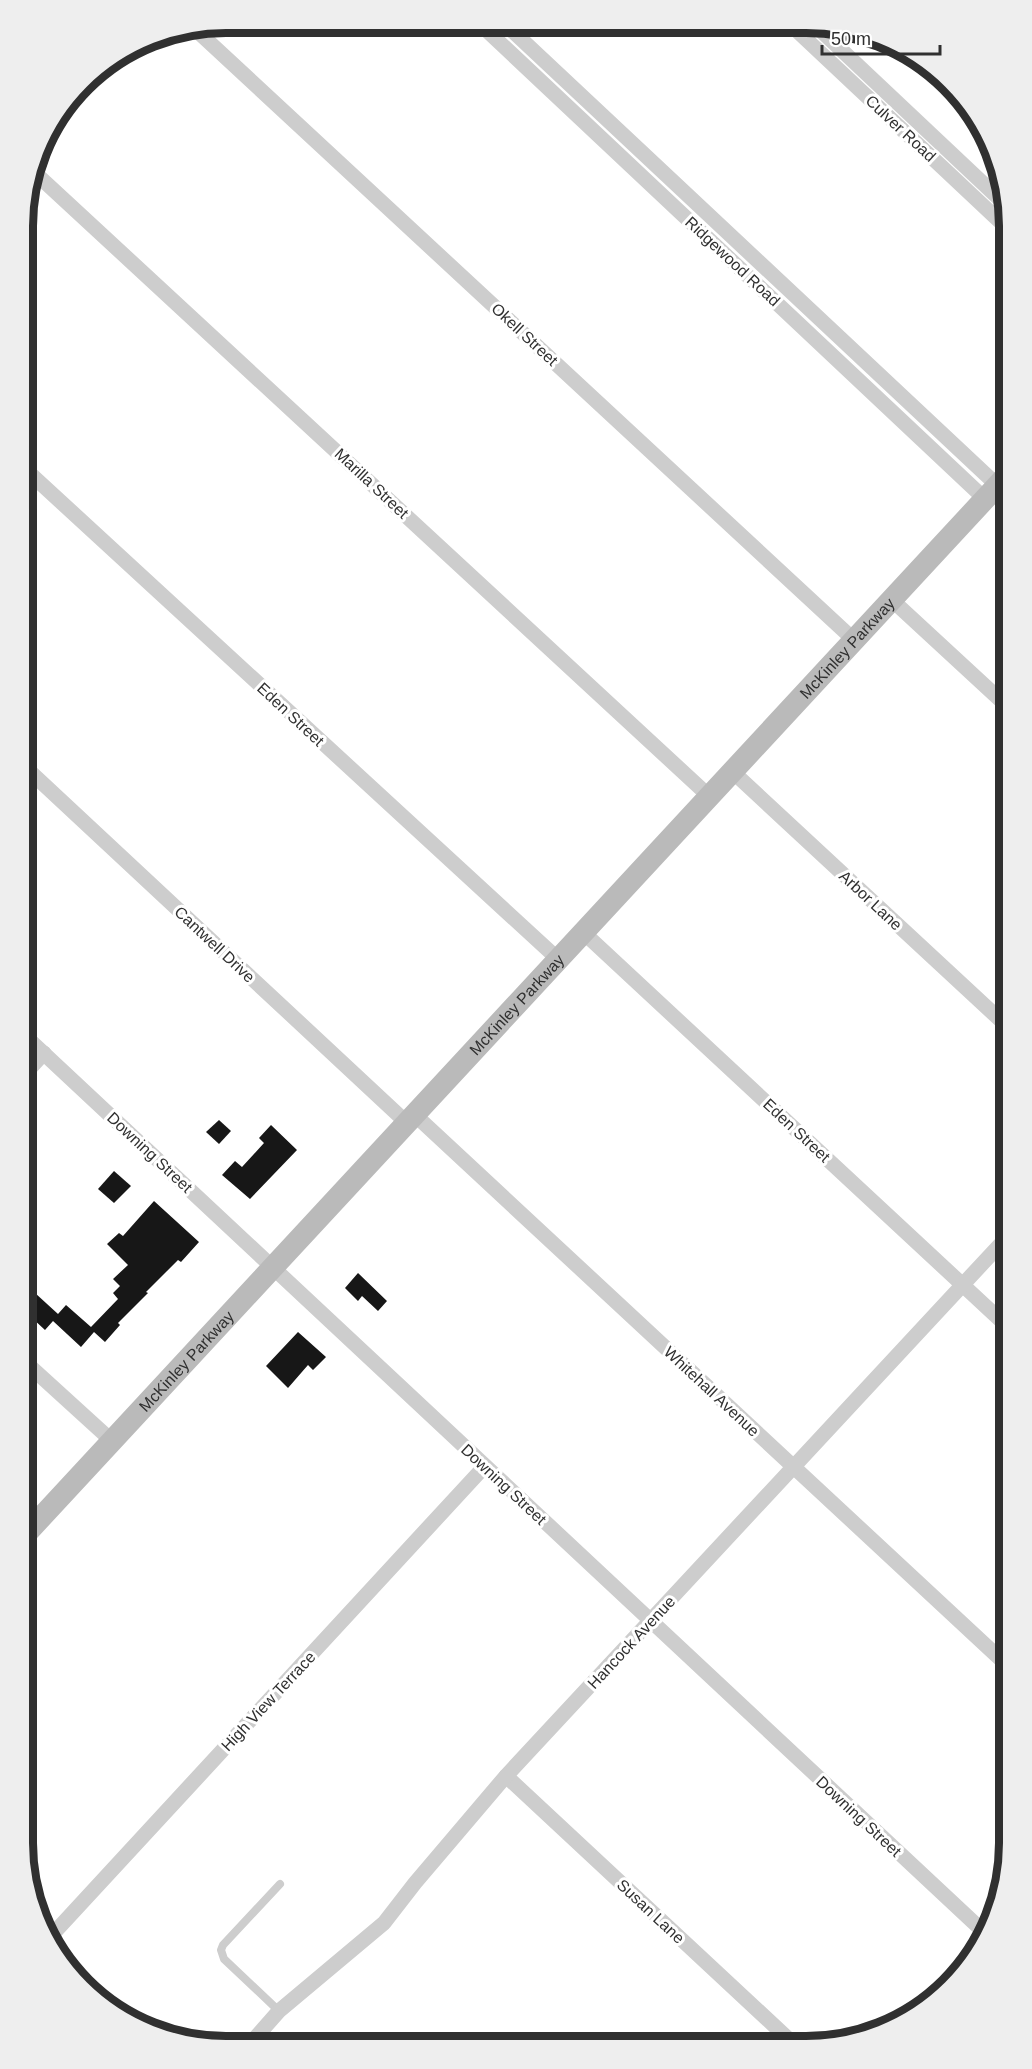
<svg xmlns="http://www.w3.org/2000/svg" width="1032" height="2069" font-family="Helvetica,sans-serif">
<rect width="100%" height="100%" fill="#fff"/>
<!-- building -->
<g fill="#171717">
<polygon points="219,1120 231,1131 219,1144 206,1132"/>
<polygon points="271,1125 297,1150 250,1199 222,1175 235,1161 242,1167 264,1143 259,1138"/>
<polygon points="114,1171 131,1186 114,1203 98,1189"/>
<polygon points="154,1201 199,1242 181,1262 178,1260 146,1292 148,1293 118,1323 120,1325 105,1342 94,1332 81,1347 53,1321 45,1330 31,1317 23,1325 23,1282 58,1314 66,1305 91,1327 118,1299 113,1293 120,1286 113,1279 128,1265 107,1244 119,1233 123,1236"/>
<polygon points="358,1273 387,1301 378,1311 362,1296 358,1301 345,1288"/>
<polygon points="298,1332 326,1357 313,1370 308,1365 288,1388 266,1366"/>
</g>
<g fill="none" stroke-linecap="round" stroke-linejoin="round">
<!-- lane -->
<polyline stroke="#cdcdcd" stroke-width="8" points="279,2011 224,1959 221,1950 223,1945 280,1884"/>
<!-- street -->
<g stroke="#cdcdcd" stroke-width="15">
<polyline points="480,24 985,499"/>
<polyline points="505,24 998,486"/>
<polyline points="792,26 1009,230"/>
<polyline points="816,26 1006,205"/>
<polyline points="195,29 854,640"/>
<polyline points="33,171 710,797"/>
<polyline points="24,468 559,960"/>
<polyline points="892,600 1009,708"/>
<polyline points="24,766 407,1123"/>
<polyline points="733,772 1009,1028"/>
<polyline points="584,933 1009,1328"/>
<polyline points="23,1034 986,1934"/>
<polyline points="23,1076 44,1053"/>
<polyline points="415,1115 1009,1667"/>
<polyline points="23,1360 112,1441"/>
<polyline points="506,1776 796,2046"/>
<polyline points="52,1935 485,1466"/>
<polyline points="249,2045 279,2011 384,1923 415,1883 506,1776 1009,1235"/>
</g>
<!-- secondary -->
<path stroke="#bababa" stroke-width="22" id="s1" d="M23,1537L1009,473"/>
</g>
<g text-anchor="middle" stroke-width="6" stroke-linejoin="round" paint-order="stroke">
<!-- street labels -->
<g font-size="16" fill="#303030" stroke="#fff">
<text transform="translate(901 128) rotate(43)" y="6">Culver Road</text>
<text transform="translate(733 261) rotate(43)" y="6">Ridgewood Road</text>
<text transform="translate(525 334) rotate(43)" y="6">Okell Street</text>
<text transform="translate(372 483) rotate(43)" y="6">Marilla Street</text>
<text dy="6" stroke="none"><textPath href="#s1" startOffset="1212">McKinley Parkway</textPath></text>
<text transform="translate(291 714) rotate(43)" y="6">Eden Street</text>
<text transform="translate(871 900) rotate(43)" y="6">Arbor Lane</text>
<text transform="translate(215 944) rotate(43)" y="6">Cantwell Drive</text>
<text dy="6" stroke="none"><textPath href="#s1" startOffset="726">McKinley Parkway</textPath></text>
<text transform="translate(797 1130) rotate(43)" y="6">Eden Street</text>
<text transform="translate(150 1152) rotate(43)" y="6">Downing Street</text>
<text dy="6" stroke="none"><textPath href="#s1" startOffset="240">McKinley Parkway</textPath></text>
<text transform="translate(712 1391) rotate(43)" y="6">Whitehall Avenue</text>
<text transform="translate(504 1484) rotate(43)" y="6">Downing Street</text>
<text transform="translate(631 1642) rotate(-47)" y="6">Hancock Avenue</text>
<text transform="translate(268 1701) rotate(-47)" y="6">High View Terrace</text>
<text transform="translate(859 1816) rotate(43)" y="6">Downing Street</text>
<text transform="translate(651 1911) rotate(43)" y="6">Susan Lane</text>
</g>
</g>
<!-- crop -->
<path d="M0 0H1032V2069H0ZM226 33H806A193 193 0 0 1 999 226V1843A193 193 0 0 1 806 2036H226A193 193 0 0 1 33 1843V226A193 193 0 0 1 226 33Z" fill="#eee" fill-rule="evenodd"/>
<path fill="none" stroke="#303030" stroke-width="8" d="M226 33H806A193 193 0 0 1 999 226V1843A193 193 0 0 1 806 2036H226A193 193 0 0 1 33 1843V226A193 193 0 0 1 226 33Z"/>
<!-- scale -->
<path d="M822 45v9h118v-9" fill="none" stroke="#303030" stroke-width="3"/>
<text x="831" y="45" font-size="18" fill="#303030" stroke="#ffffff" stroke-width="4.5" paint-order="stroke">50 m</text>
</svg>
